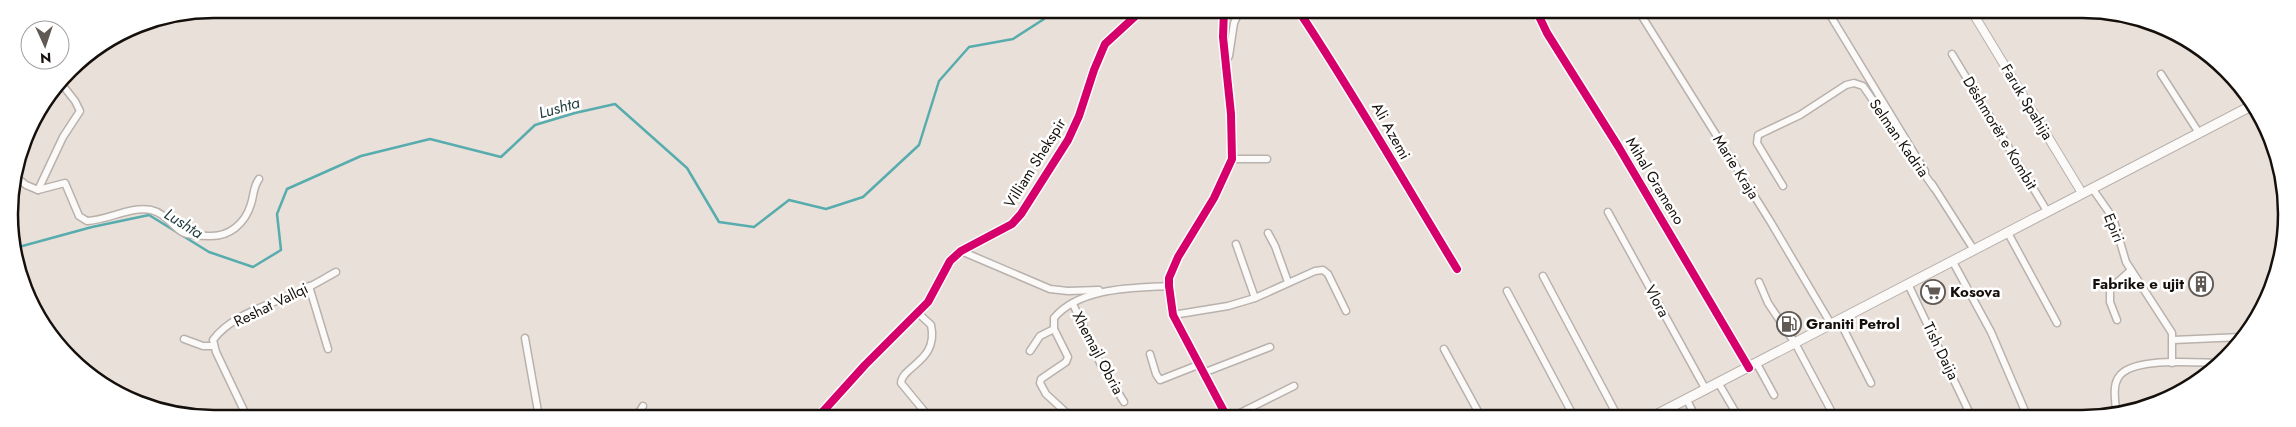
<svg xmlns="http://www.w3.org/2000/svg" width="2296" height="427" font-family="Jost,sans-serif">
<rect width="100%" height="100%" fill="#eae0da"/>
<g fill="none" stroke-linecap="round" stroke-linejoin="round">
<!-- stream -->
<polyline stroke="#57acad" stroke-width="2.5" points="15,248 92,227 149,215 209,252 253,267 281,250 277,214 287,189 361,156 430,139 501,157 535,125 575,113 615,104 687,168 719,222 754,227 789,200 826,209 863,197 919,145 939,81 969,47 1013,39 1044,19 1047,10"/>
<defs>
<g id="minor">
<polyline points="1224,10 1223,37 1231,114 1232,159 1214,198 1178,257 1169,278 1169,286 1173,315 1227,417"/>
<path d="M1298,10C1354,94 1404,182 1457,269"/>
<polyline points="1536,10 1547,33 1618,146 1749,368"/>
<polyline points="1638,10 1770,221 1831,324"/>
<polyline points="1827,10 1925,171"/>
<polyline points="1952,54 2047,211"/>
<polyline points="1226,60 1229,56 1234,23 1240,10"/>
<polyline points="2161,74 2199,133"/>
<polyline points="1232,159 1267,159"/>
<polyline points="15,176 26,185 38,190 63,137 80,111 75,101 60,82"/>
<polyline points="1932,184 1974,250"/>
<polyline points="1783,186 1757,143 1758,135 1800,115 1846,85 1854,83 1863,86 1934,188"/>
<polyline points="2092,188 2113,218 2126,262 2172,333 2172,363"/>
<path d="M38,190L65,183L79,216L87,221C109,220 130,206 151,210C165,213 171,225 182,232C190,236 200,236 209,236C229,237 245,224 251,204C254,195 253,187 259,179"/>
<polyline points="1608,212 1706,390"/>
<polyline points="1268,233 1275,246 1288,282"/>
<polyline points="2008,233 2057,323"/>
<polyline points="1236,244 1255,298"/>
<polyline points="961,251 1050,289 1068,291 1099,290"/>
<polyline points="1953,262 1991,332 2028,418"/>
<polyline points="1543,276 1618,417"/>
<polyline points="1759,282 1768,303 1795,343 1835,418"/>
<polyline points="1908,284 1972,418"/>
<polyline points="309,286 328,349"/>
<polyline points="1507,291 1574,417"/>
<polyline points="1073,304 1101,365 1124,402"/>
<path d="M918,313L931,325C939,361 902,366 901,383L929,417"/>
<polyline points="1173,315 1228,306 1255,298 1315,271 1323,270 1328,274 1346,311"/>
<polyline points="1839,320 1871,383"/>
<polyline points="2117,320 2110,302 2110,289 2131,270"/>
<polyline points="525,338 539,417"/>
<polyline points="184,339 203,346 214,346"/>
<polyline points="2173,340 2242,337"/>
<polyline points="1444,349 1481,417"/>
<polyline points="1030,351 1040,336 1054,329"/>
<polyline points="1150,354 1156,374 1160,380 1198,365"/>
<polyline points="1757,364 1774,395"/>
<polyline points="92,373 93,376"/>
<polyline points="1203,373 1270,347"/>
<polyline points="1719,384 1739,418"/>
<polyline points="1687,400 1696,418"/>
<polyline points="1666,411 1669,418"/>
<path d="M2116,413C2116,402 2112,388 2118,378C2130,356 2197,363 2220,363"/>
<path d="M247,417L216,352L213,340C232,314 270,305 298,292C311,287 323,279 336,272"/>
<polyline points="636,417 643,406"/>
<path d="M1071,417L1046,394L1040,383L1041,379L1066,362L1068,357L1054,329V318C1080,287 1133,288 1169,286"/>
<polyline points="1232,417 1294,386"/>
</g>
<g id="tertiary">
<polyline points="1971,10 2082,193"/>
<polyline points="818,417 865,365 928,302 950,261 961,251 1012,224 1021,214 1068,140 1079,116 1094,70 1105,44 1142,10"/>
</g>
<polyline id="secondary" points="1652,417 2253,105"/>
</defs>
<!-- minor casing -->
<use href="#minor" stroke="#b8b1ac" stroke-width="9"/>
<!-- tertiary casing -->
<use href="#tertiary" stroke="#b8b1ac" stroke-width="10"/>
<!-- secondary casing -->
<use href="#secondary" stroke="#b8b1ac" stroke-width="11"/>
<!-- minor -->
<use href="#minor" stroke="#fcfaf9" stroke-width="6"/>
<!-- tertiary -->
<use href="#tertiary" stroke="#fcfaf9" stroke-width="8"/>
<!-- secondary -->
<use href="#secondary" stroke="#fcfaf9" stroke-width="9"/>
<defs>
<g id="cycleway">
<polyline points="1224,10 1223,37 1231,114 1232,159 1214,198 1178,257 1169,278 1169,286 1173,315 1227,417"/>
<path d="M1298,10C1354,94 1404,182 1457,269"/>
<polyline points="1536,10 1547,33 1618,146 1749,368"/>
<polyline points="818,417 865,365 928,302 950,261 961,251 1012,224 1021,214 1068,140 1079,116 1094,70 1105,44 1142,10"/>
</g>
</defs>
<!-- cycleway casing -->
<use href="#cycleway" stroke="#fff" stroke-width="11"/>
<!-- cycleway -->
<use href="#cycleway" stroke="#d6006c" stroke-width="8"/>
</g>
<!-- icons -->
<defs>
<symbol id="building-ring" viewBox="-11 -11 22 22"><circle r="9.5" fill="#fff" stroke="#605954" stroke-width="1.5"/><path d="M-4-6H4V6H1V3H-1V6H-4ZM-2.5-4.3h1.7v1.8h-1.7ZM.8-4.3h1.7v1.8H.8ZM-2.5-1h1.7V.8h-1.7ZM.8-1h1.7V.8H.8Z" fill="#605954"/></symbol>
<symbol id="supermarket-ring" viewBox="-11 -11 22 22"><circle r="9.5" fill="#fff" stroke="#605954" stroke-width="1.5"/><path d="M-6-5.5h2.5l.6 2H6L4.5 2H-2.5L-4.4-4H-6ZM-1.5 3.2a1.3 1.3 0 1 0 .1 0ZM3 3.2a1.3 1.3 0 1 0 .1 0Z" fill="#605954"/></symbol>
<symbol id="fuel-ring" viewBox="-11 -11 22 22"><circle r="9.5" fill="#fff" stroke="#605954" stroke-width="1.5"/><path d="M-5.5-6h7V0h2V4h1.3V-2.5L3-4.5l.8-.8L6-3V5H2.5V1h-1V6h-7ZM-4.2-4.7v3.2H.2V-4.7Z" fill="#605954"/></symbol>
</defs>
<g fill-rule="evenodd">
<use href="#building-ring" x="2187" y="270" width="28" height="28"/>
<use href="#supermarket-ring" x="1919" y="278" width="28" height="28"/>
<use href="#fuel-ring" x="1775" y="310" width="28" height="28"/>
</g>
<g text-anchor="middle" stroke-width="5" stroke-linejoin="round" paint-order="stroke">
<!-- street labels -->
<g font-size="15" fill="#16100c" stroke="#fff">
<text transform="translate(2027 102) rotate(59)" y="5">Faruk Spahija</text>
<text transform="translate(1391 131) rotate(61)" y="5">Ali Azemi</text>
<text transform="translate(2000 133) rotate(59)" y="5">Dëshmorët e Kombit</text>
<text transform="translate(1899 138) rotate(55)" y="5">Selman Kadria</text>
<text transform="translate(1035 163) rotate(-58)" y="5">Villiam Shekspir</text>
<text transform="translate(1736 167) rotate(58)" y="5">Marie Kraja</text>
<text transform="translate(1655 181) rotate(59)" y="5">Mihal Grameno</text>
<text transform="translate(2114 228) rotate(68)" y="5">Epiri</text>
<text transform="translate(1657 301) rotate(62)" y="5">Vlora</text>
<text transform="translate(271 305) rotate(-26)" y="5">Reshat Vallqi</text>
<text transform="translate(1941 351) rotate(64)" y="5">Tish Daija</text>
<text transform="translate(1098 353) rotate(62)" y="5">Xhemajl Obria</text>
</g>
<!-- poi labels -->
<g font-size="15" font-weight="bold" fill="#16100c" stroke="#fff" text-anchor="start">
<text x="2184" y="289" text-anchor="end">Fabrike e ujit</text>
<text x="1950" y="297">Kosova</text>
<text x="1806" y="329">Graniti Petrol</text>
</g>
<!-- water labels -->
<g font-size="16" font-style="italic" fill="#263f3f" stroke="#fff">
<text transform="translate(559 107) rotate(-16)" y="6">Lushta</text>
<text transform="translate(184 223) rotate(32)" y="6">Lushta</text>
</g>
</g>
<!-- crop -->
<path d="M0 0H2296V427H0ZM214 18H2082A196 196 0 0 1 2278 214V214A196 196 0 0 1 2082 410H214A196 196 0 0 1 18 214V214A196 196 0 0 1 214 18Z" fill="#fff" fill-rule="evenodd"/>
<path fill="none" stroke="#16100c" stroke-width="2.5" d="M214 18H2082A196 196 0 0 1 2278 214V214A196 196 0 0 1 2082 410H214A196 196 0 0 1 18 214V214A196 196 0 0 1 214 18Z"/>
<!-- north arrow -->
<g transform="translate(45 45) rotate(177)"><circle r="24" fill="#ffffff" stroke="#a29f9e"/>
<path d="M0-4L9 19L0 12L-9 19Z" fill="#605954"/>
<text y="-8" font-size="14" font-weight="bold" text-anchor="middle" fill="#16100c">N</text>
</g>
</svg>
